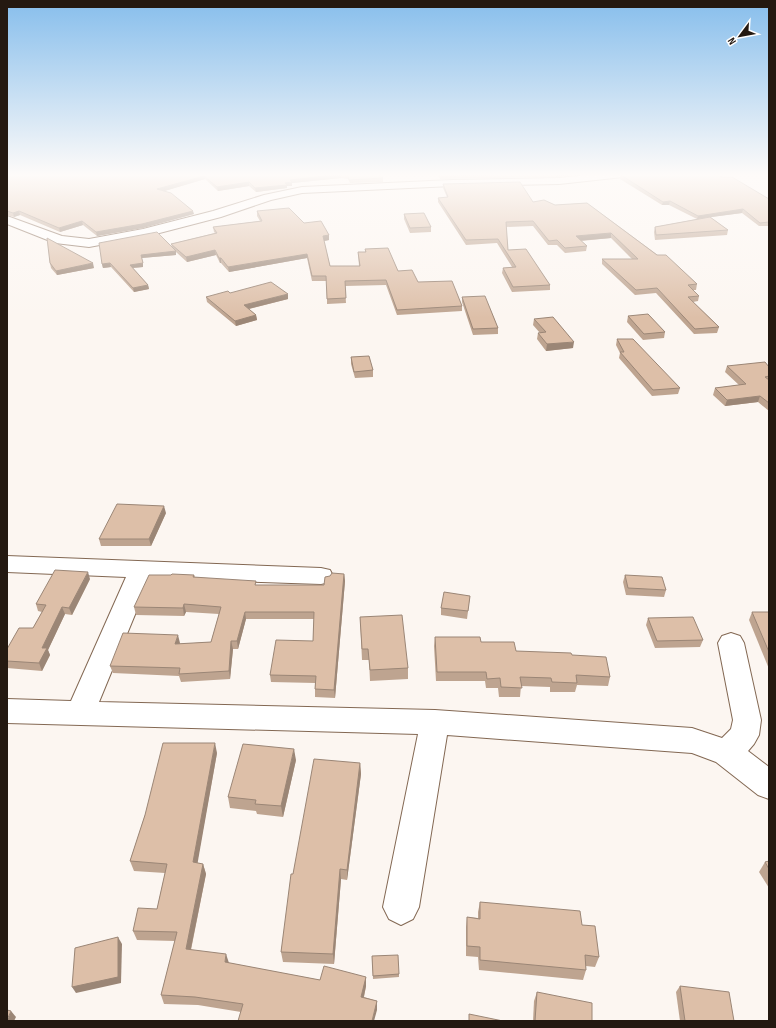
<svg xmlns="http://www.w3.org/2000/svg" width="776" height="1028" font-family="'Sofia Sans Condensed',sans-serif">
<rect width="100%" height="100%" fill="#fcf6f1"/>
<g fill="none" stroke-linecap="round" stroke-linejoin="round">
<defs>
<g id="minor">
<polygon points="596,174 628,174 623,177 559,184 452,186 302,193 271,200 221,217 148,236 89,247 55,243 7,224 7,216 62,236 89,239 143,229 213,211 264,195 302,187 452,180 559,178"/>
<polygon points="7,556 321,568 330,570 333,576 330,582 321,584 150,578 99,702 435,710 692,728 722,738 731,729 733,720 718,643 722,636 731,633 740,636 744,643 761,720 759,735 754,744 748,751 769,767 769,799 758,795 716,762 692,753 447,735 419,907 413,919 401,925 389,919 383,907 418,734 7,723 7,699 71,701 126,577 7,572"/>
</g>
</defs>
<!-- minor casing -->
<use href="#minor" stroke="#836853" stroke-width="2"/>
<!-- minor -->
<use href="#minor" fill="#fff" fill-rule="evenodd"/>
</g>
<!-- wall -->
<g fill="#bea490">
<polygon points="7,174 377,174 383,178 383,182 350,183 348,179 341,178 292,183 292,186 287,186 287,188 256,192 249,186 218,191 205,179 164,191 194,214 143,228 97,236 83,225 60,232 20,215 14,217 7,215"/>
<polygon points="439,174 584,174 556,177 440,179 439,177"/>
<polygon points="621,175 769,199 769,226 759,226 742,213 710,217 728,230 727,235 655,240 654,232 655,227 697,219 669,205 662,205 620,179"/>
<polygon points="443,184 533,202 555,205 587,203 697,284 696,290 693,290 699,296 698,301 693,302 719,327 717,333 694,334 656,293 635,295 602,264 602,259 632,259 611,238 581,241 587,246 586,251 565,253 557,245 548,245 533,226 506,227 508,250 550,285 550,290 512,292 502,273 503,268 512,267 497,243 466,245 438,202 438,198 447,197 443,188"/>
<polygon points="257,211 304,223 329,235 329,240 324,241 330,266 359,266 358,252 365,252 365,249 398,271 418,282 462,306 462,311 397,315 386,285 345,286 346,303 327,304 327,281 312,281 307,258 229,272 221,263 220,263 216,255 187,262 176,252 176,255 142,258 143,267 133,268 148,285 149,289 134,292 111,267 103,268 102,264 172,247 171,244 215,233 214,232 213,227 260,221 257,216"/>
<polygon points="404,214 431,227 431,232 410,233 404,219"/>
<polygon points="50,263 94,268 57,275 51,268"/>
<polygon points="230,293 288,299 249,309 256,315 257,320 236,326 207,302 206,297"/>
<polygon points="462,297 498,328 498,334 473,335 462,302"/>
<polygon points="628,316 665,332 664,338 643,340 627,322"/>
<polygon points="534,319 573,348 546,351 537,339 538,333 540,333 533,325"/>
<polygon points="617,339 680,388 678,394 652,396 619,358 620,353 616,345"/>
<polygon points="351,357 373,370 373,377 355,378 351,364"/>
<polygon points="727,366 769,367 769,411 758,402 725,406 713,395 715,388 739,385 725,372"/>
<polygon points="166,513 151,546 101,546 99,539"/>
<polygon points="344,574 345,581 335,698 315,697 315,683 271,682 270,675 313,641 314,619 246,619 238,649 233,649 230,679 181,682 179,676 113,673 110,666 180,643 179,644 211,642 219,614 186,612 184,616 136,615 134,607 171,575 194,575 195,577 257,585 324,585"/>
<polygon points="625,575 666,590 664,597 626,595 623,582"/>
<polygon points="90,579 72,615 65,614 48,650 50,655 42,671 7,668 7,649 33,628 42,612 38,611 36,604"/>
<polygon points="470,596 467,619 441,615 441,608"/>
<polygon points="752,612 769,612 769,669 749,620"/>
<polygon points="360,617 408,668 408,679 370,681 369,660 362,660"/>
<polygon points="648,618 703,640 700,647 655,648 646,625"/>
<polygon points="435,637 481,642 516,651 572,655 610,677 608,686 577,685 575,692 550,692 550,687 521,686 520,697 499,697 498,688 486,688 485,681 436,681 434,646"/>
<polygon points="217,753 197,863 203,864 206,874 191,950 229,963 320,980 366,977 366,986 364,997 377,1001 377,1010 241,1012 198,1005 164,1004 161,995 175,941 137,940 133,931 157,909 165,873 134,871 130,861 145,815"/>
<polygon points="296,760 283,817 257,814 256,811 230,808 228,797"/>
<polygon points="360,763 361,774 347,880 341,879 334,964 283,962 281,952 293,874"/>
<polygon points="769,861 769,888 759,872 765,862"/>
<polygon points="480,902 582,925 599,957 595,967 586,966 586,970 583,980 479,970 478,957 466,956 466,927 467,917 478,918 478,912"/>
<polygon points="372,956 399,974 399,977 373,979"/>
<polygon points="680,986 734,1021 680,1021 676,992"/>
<polygon points="537,992 592,1021 533,1021 534,1001"/>
</g>
<!-- shaded-wall -->
<g fill="#9b8676">
<polygon points="341,174 341,178 292,183 292,186 287,186 287,188 256,192 255,188 285,183 290,180"/>
<polygon points="557,174 584,174 556,177"/>
<polygon points="204,176 205,179 158,193 157,189"/>
<polygon points="249,182 249,186 218,191 217,187"/>
<polygon points="670,201 669,205 662,205 663,202"/>
<polygon points="743,209 742,213 697,219 698,216"/>
<polygon points="19,211 20,215 14,217 13,213"/>
<polygon points="193,211 194,214 143,228 97,236 96,232"/>
<polygon points="82,221 83,225 60,232 59,228"/>
<polygon points="611,233 611,238 576,241 576,236"/>
<polygon points="329,235 329,240 324,241 323,236"/>
<polygon points="215,250 216,255 187,262 186,257"/>
<polygon points="176,251 176,255 141,258 141,255"/>
<polygon points="307,254 307,258 229,272 228,267"/>
<polygon points="219,258 221,258 221,263 220,263"/>
<polygon points="93,263 94,268 57,275 56,271"/>
<polygon points="110,263 111,267 103,268 102,264"/>
<polygon points="143,263 143,267 131,268 130,265"/>
<polygon points="148,285 149,289 134,292 133,288"/>
<polygon points="288,294 288,299 244,310 244,305"/>
<polygon points="256,315 257,320 236,326 235,321"/>
<polygon points="574,342 573,348 546,351 547,344"/>
<polygon points="760,396 758,402 725,406 727,400"/>
<polygon points="164,506 166,513 151,546 149,539"/>
<polygon points="88,572 90,579 72,615 69,608"/>
<polygon points="344,574 345,581 335,698 334,690"/>
<polygon points="184,604 186,612 184,616 183,608"/>
<polygon points="62,607 65,614 48,650 50,655 42,671 39,663 42,648"/>
<polygon points="245,612 246,619 238,649 237,641"/>
<polygon points="178,635 180,643 177,652 175,644"/>
<polygon points="231,641 233,649 230,679 229,671"/>
<polygon points="215,743 217,753 196,872 193,862"/>
<polygon points="294,749 296,760 283,817 281,806"/>
<polygon points="360,763 361,774 347,880 347,870"/>
<polygon points="203,864 206,874 189,958 186,949"/>
<polygon points="340,869 341,879 334,964 333,954"/>
<polygon points="118,937 122,944 121,983 76,993 72,987"/>
<polygon points="226,954 229,963 228,971 225,962"/>
<polygon points="366,977 366,986 362,1005 361,997"/>
<polygon points="377,1001 377,1010 374,1021 372,1021"/>
<polygon points="11,1011 16,1017 14,1021 7,1021"/>
</g>
<!-- building -->
<g fill="#ddbfa8" stroke="#9b8676">
<polygon points="7,174 377,174 383,178 349,180 348,175 341,174 290,180 292,182 285,183 287,185 255,188 249,182 217,187 204,176 157,189 171,193 193,211 142,224 96,232 82,221 59,228 19,211 13,213 7,211"/>
<polygon points="439,174 533,174 440,176"/>
<polygon points="625,174 715,174 722,177 732,177 769,199 769,222 760,223 743,209 698,216 670,201 663,202 621,175"/>
<polygon points="520,182 533,202 544,200 555,205 587,203 657,255 666,255 697,284 688,285 699,296 688,297 719,327 695,329 657,288 636,290 602,259 638,259 611,233 576,236 587,246 565,248 557,240 549,241 533,221 506,222 508,250 526,249 550,285 513,287 503,268 516,267 498,239 466,240 438,198 448,197 443,184"/>
<polygon points="289,208 304,223 321,221 329,235 323,236 330,266 360,266 358,252 366,252 365,249 388,248 398,271 412,270 418,282 452,281 462,306 397,310 386,280 345,281 346,298 327,299 326,276 312,276 307,254 228,267 221,258 219,258 215,250 186,257 171,244 217,233 213,227 262,221 257,211"/>
<polygon points="424,213 431,227 410,228 404,214"/>
<polygon points="710,217 728,230 656,235 655,227"/>
<polygon points="157,232 176,251 141,255 143,263 130,265 148,285 133,288 110,263 102,264 99,243"/>
<polygon points="47,238 93,263 56,271 50,263"/>
<polygon points="271,282 288,294 244,305 256,315 235,321 206,297 228,291 230,293"/>
<polygon points="485,296 498,328 473,329 462,297"/>
<polygon points="648,314 665,332 644,334 628,316"/>
<polygon points="553,317 574,342 547,344 538,333 546,332 534,319"/>
<polygon points="617,339 633,339 680,388 653,390 620,352 624,352"/>
<polygon points="369,356 373,370 354,372 351,357"/>
<polygon points="765,362 769,367 769,376 765,377 769,380 769,403 760,396 727,400 715,388 746,384 727,366"/>
<polygon points="117,504 164,506 149,539 99,539"/>
<polygon points="55,570 88,572 69,608 62,607 42,648 47,648 39,663 7,661 7,649 19,628 33,628 46,605 36,604"/>
<polygon points="332,573 344,574 334,690 315,689 316,676 270,675 276,640 313,641 314,612 245,612 237,641 231,641 229,671 179,674 180,668 110,666 123,633 178,635 175,644 211,642 221,607 184,604 183,608 134,607 149,575 171,575 172,574 194,575 193,577 256,581 255,585 324,585 325,577 330,576"/>
<polygon points="625,575 662,577 666,590 628,588"/>
<polygon points="444,592 470,596 468,611 441,608"/>
<polygon points="752,612 769,612 769,652"/>
<polygon points="402,615 408,668 370,670 368,649 362,649 360,617"/>
<polygon points="693,617 703,640 657,641 648,618"/>
<polygon points="435,637 480,637 481,642 514,642 516,651 571,653 572,655 606,657 610,677 576,675 577,683 552,682 551,678 520,677 522,688 501,687 500,678 487,679 486,672 437,672"/>
<polygon points="163,743 215,743 193,862 203,864 186,949 226,954 225,962 320,980 324,966 366,977 361,997 377,1001 372,1021 238,1021 243,1004 195,997 161,995 177,932 133,931 138,908 157,909 167,864 130,861 145,815"/>
<polygon points="243,744 294,749 281,806 255,804 256,800 228,797"/>
<polygon points="314,759 360,763 347,870 340,869 333,954 281,952 291,874 293,874"/>
<polygon points="769,861 769,869 765,862"/>
<polygon points="480,902 580,911 582,925 595,926 599,957 585,955 586,970 480,960 480,947 467,946 467,917 480,919"/>
<polygon points="118,937 118,977 72,987 75,948"/>
<polygon points="398,955 399,974 373,976 372,956"/>
<polygon points="680,986 729,992 734,1021 685,1021"/>
<polygon points="537,992 592,1003 592,1021 535,1021"/>
<polygon points="7,1010 11,1011 7,1020"/>
<polygon points="469,1014 503,1021 469,1021"/>
</g>
<!-- sky -->
<linearGradient id="sky" x2="0" y2="1"><stop stop-color="#87beec"/><stop offset="0.55" stop-color="#fefbf9"/><stop offset="1" stop-color="#fefbf9" stop-opacity="0"/></linearGradient>
<rect width="776" height="318" fill="url(#sky)"/>
<!-- border -->
<rect width="776" height="1028" fill="none" stroke="#241911" stroke-width="16"/>
<!-- north arrow -->
<g transform="translate(740 36) rotate(238)" stroke="#ffffff" stroke-width="3" paint-order="stroke">
<path d="M0-3L7 15L0 10L-7 15Z" fill="#241911"/>
<text y="-6" font-size="11" font-weight="bold" text-anchor="middle" fill="#241911">N</text>
</g>
</svg>
